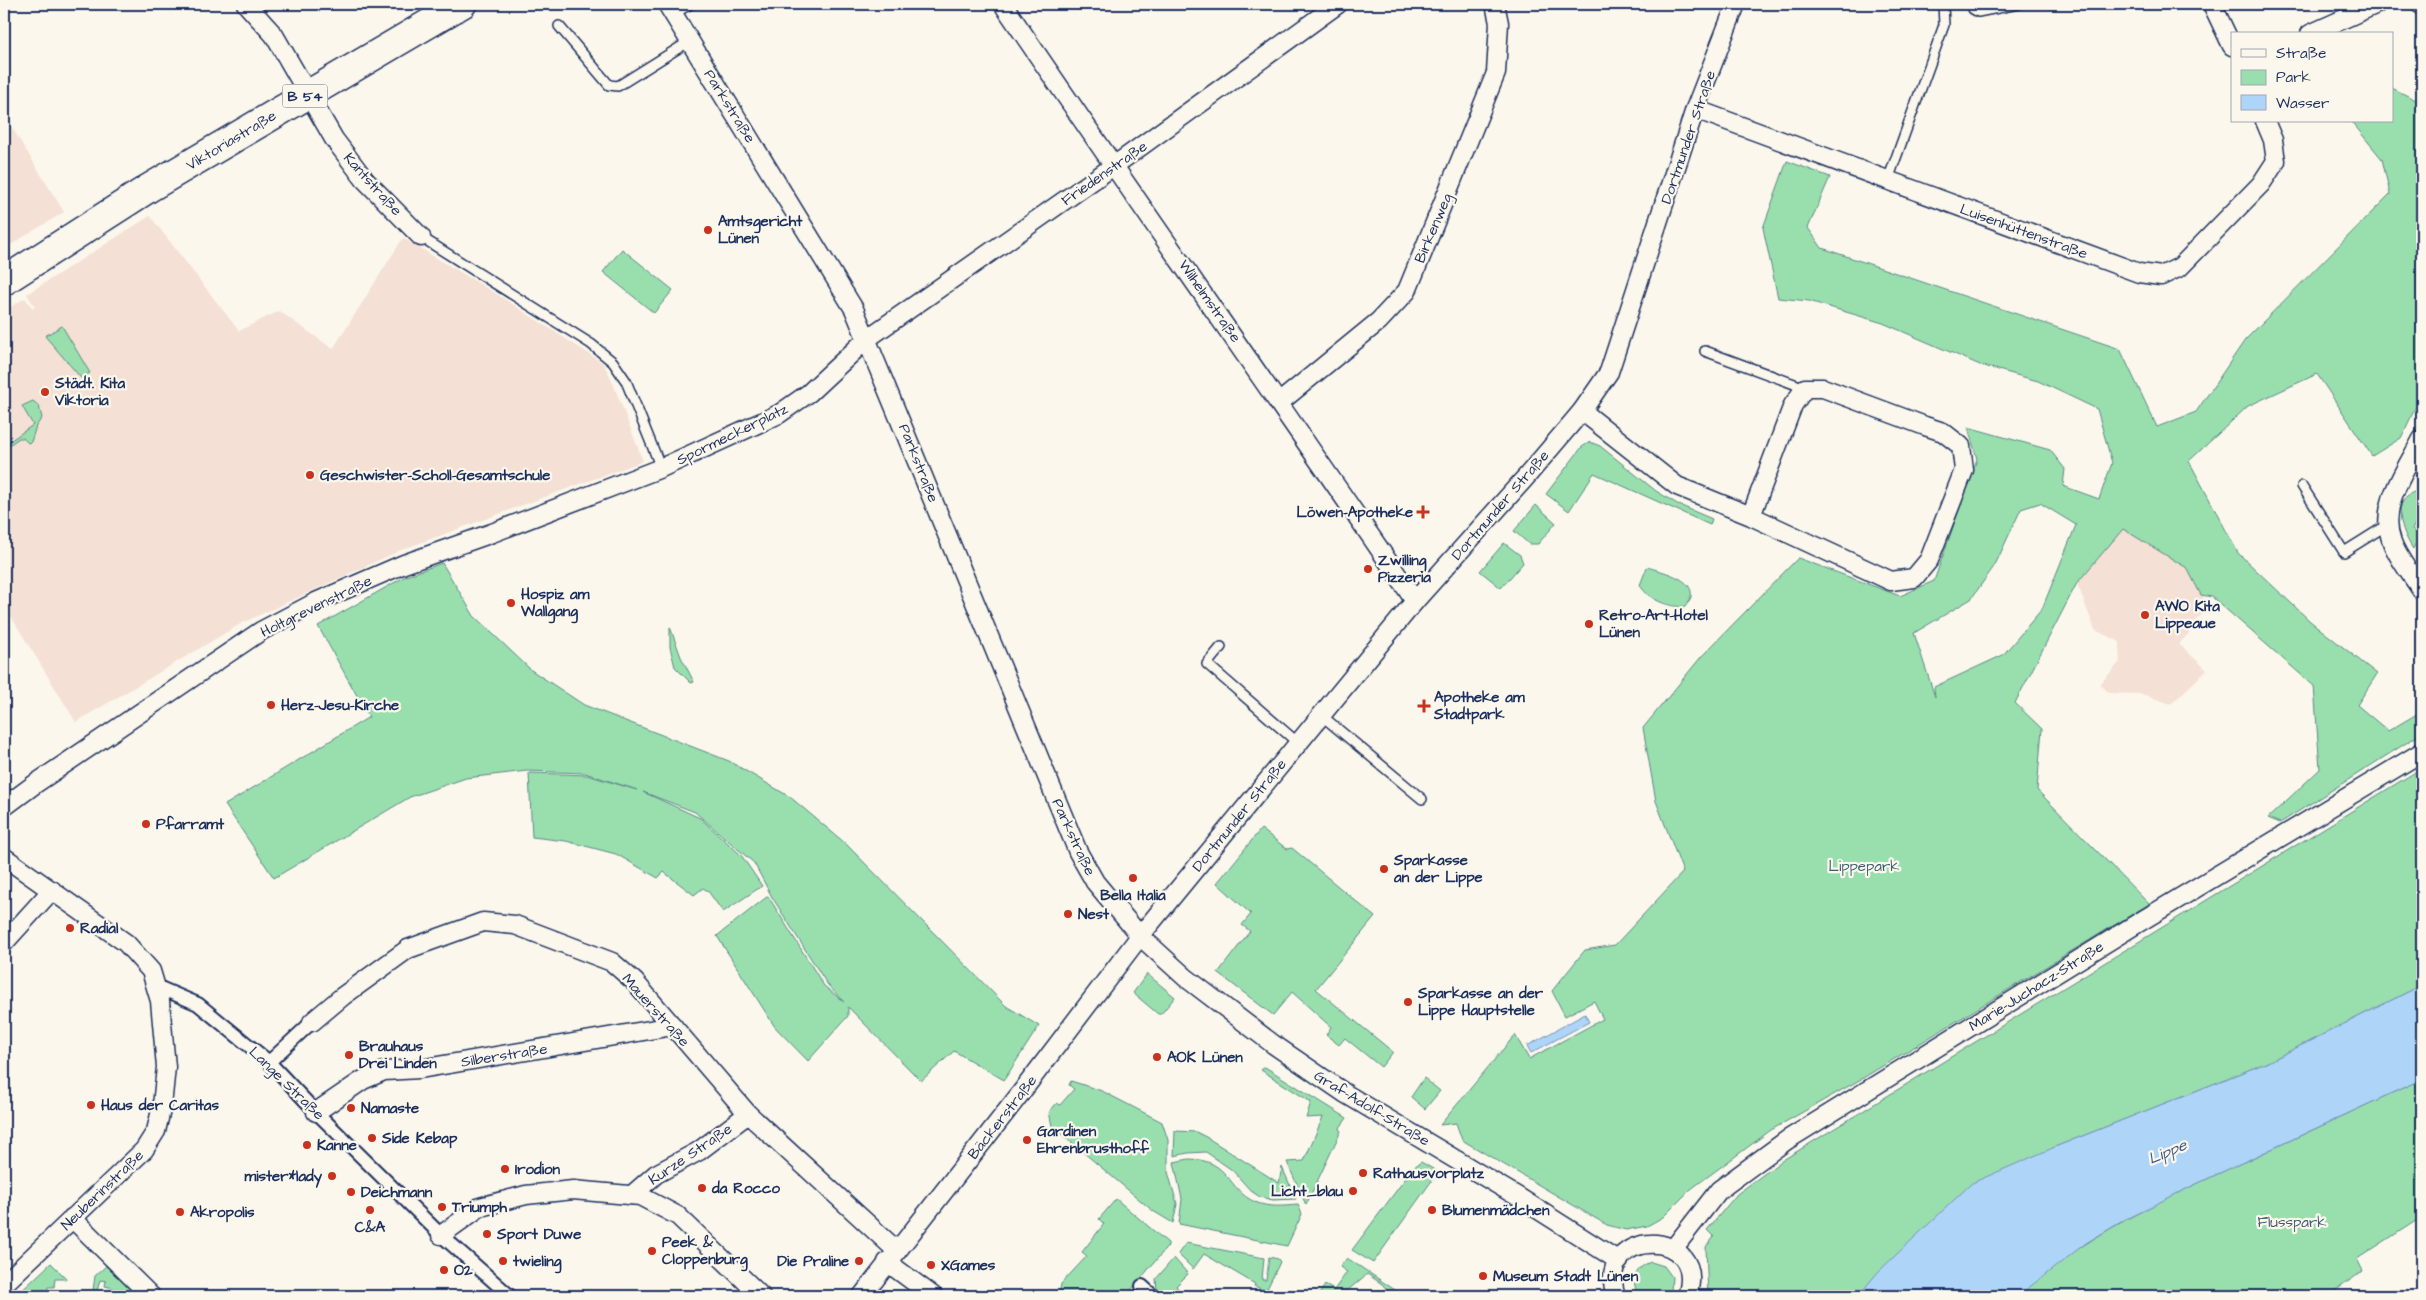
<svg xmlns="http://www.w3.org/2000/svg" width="2426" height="1300" font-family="'Architects Daughter',sans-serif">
<rect width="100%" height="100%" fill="#fbf7ec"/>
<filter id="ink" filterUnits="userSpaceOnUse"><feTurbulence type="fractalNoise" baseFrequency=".02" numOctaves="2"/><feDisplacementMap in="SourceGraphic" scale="10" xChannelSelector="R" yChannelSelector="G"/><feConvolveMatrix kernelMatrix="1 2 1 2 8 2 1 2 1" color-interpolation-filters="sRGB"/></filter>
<g filter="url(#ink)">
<!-- built -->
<g fill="#f4e0d5">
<polygon points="4,4 11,126 64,212 4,249"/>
<polygon points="150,216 239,331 279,311 333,349 403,238 495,293 603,363 611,378 643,461 401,550 242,623 76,722 4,605 4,311 25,298 33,309 35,307 27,294"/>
<polygon points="2123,528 2187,568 2209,607 2193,623 2195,627 2179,644 2207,670 2171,704 2142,694 2109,693 2100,684 2120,662 2120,642 2095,630 2077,583"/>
</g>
<!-- green -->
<g fill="#99dfad" stroke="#5a8786" fill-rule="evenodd">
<path d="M2392,88L2422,103V394L2401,438L2372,456L2317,374L2248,406L2189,461L2238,553L2310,621L2377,674L2357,705L2388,731L2422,711V733L2280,823L2268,818L2320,769L2314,686L2212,597L2201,595L2187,568L2123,529L2077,583L2015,703L2042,729L2037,790L2149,904L1863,1078L1771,1130L1691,1189L1663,1217L1647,1226L1626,1230L1607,1225L1462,1140L1456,1123L1440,1125L1515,1035L1529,1059L1603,1019L1594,1001L1565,1016L1552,991L1585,950L1615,945L1683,872L1656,801L1643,728L1701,657L1798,558L1900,596L1934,581L1977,459L1968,427L2050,450L2065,469L2063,486L2099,499L2112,463L2097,409L2038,381L1980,365L1883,323L1809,301L1778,298L1763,228L1787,161L1830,177L1808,228L1822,248L2120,349L2157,427L2196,412L2245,340L2390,194L2382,159L2351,121H2392ZM2040,503L2076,525L2042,609L2003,655L1934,687L1935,697L1914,633L1971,599L1995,565L2021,509Z"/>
<polygon points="622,249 673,290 654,313 603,272"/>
<polygon points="62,326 90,373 81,378 45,336"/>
<polygon points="33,401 39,406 42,418 36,426 31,442 28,443 23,438 19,438 5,448 4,445 33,425 22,406"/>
<polygon points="1590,442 1600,446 1656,491 1679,505 1712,519 1710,525 1594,473 1569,511 1546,494 1582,447"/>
<path d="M2417,491L2422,493V509L2412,530L2420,535L2413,549C2402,533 2389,498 2417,491Z"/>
<polygon points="1536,505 1556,523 1538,544 1529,544 1514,531"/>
<polygon points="1504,543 1520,555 1523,563 1501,588 1480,571"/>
<polygon points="442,563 474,616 531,670 584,705 729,761 790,797 845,843 1006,1006 1039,1026 1004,1080 954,1051 921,1081 848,1007 848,1016 808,1061 775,1027 717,936 768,896 824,986 844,1002 827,984 772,897 754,863 695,812 643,792 700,818 741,855 762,886 723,912 708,891 703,888 694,895 664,872 658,878 616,854 566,841 532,837 529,773 587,775 637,790 585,773 527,771 466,778 410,797 274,878 225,805 369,717 318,626 406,576"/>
<path d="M1647,567C1660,571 1695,578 1691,597C1690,600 1687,604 1685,607C1669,607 1648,600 1640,585Z"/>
<polygon points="670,627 681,657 694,682 691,683 675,667 670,647"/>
<polygon points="2422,768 2422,985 2266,1063 2055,1147 1879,1272 1858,1296 1708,1296 1706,1247 1714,1237 1707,1230 1737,1194 1783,1160"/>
<polygon points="1261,829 1287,849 1292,848 1375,917 1316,989 1393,1052 1381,1067 1345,1038 1339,1045 1326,1035 1331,1027 1292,992 1273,1015 1218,973 1250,931 1242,925 1251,914 1217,883"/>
<polygon points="1147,974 1175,997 1161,1014 1158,1014 1133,993"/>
<polygon points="1265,1067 1347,1118 1339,1129 1341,1131 1306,1205 1287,1162 1304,1161 1323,1117 1306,1118 1311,1102 1264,1072 1261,1070"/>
<polygon points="1424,1078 1440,1091 1425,1109 1411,1097"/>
<path d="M2422,1079V1217L2357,1259L2363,1271L2332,1293L2334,1296H2018C2084,1235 2165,1198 2246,1161C2305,1134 2363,1106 2422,1079Z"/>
<polygon points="1071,1081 1102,1091 1162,1122 1168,1140 1168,1172 1177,1204 1173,1223 1153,1211 1052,1126 1049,1112 1057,1103 1060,1105 1074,1089 1069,1085"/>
<polygon points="1175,1131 1196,1132 1206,1137 1279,1183 1282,1167 1296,1199 1273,1200 1260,1197 1251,1191 1232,1170 1206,1152 1188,1153 1174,1156"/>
<path d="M1189,1159C1231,1160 1226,1189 1255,1202C1269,1208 1284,1206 1298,1205L1302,1214L1287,1246L1179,1224L1182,1199L1174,1162Z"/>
<polygon points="1421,1162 1438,1172 1373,1263 1352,1250 1414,1167"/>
<polygon points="1116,1199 1168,1243 1168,1246 1126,1296 1059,1296 1061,1284 1087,1256 1082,1252 1104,1224 1099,1219"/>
<polygon points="1186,1243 1264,1258 1262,1280 1266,1280 1269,1257 1278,1259 1280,1262 1266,1291 1254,1286 1255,1284 1204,1254 1193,1269 1178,1254"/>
<polygon points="1174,1258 1188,1274 1176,1286 1185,1296 1164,1296 1157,1291 1156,1279"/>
<polygon points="1347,1258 1401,1294 1399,1296 1392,1296 1382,1284 1367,1274 1341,1296 1318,1296 1325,1285 1334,1290 1347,1272 1340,1267"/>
<path d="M1651,1262L1664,1266L1672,1277L1671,1290L1666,1296H1640C1629,1282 1635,1267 1651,1262Z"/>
<polygon points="51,1263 67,1279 55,1279 54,1287 48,1287 47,1294 42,1293 41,1296 16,1296"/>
<polygon points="106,1266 137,1296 118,1296 118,1294 112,1293 113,1288 105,1286 106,1281 100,1280 97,1291 93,1290 95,1276"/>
</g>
<!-- water -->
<g fill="#aed5f8" stroke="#7393ba">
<polygon points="2422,985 2422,1079 2194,1185 2126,1219 2086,1243 2018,1296 1858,1296 1878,1272 1972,1183 2055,1147 2266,1063"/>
<polygon points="1585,1014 1589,1022 1531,1053 1527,1046"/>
</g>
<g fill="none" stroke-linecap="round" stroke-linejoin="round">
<defs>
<g id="service">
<polyline points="1972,4 1973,9 1978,12 2018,4"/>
<polyline points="673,14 690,4"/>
<polyline points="559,26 609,85 618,86 690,41"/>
<polyline points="1888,180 1944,25 1943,4"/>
<polyline points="421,237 591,344 613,362 626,381 661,468"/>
<polyline points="1705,351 1805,388"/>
<polyline points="2302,486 2344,552 2387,525"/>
<polyline points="1221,647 1207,664 1298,743"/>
<polyline points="1321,715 1422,799"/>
</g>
<g id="pedestrian">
<polyline points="158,987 198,1004 269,1062 316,1112 441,1235 510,1296"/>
<polyline points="269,1062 312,1022"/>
<polyline points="1142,1286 1153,1296"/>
</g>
<g id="minor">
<polyline points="246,4 274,35 334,139 365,180 421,237"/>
<polyline points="667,4 854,309 1078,852 1095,882 1140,936 1185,977 1273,1044 1346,1094 1520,1198 1619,1261"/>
<path d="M1003,4C1138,204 1279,401 1415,601"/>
<polyline points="2212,4 2232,46"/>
<polyline points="2421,4 2422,6"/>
<polyline points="2310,34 2377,4"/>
<polyline points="1695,109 2139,273 2161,276 2180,267 2261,184 2276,161 2273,140 2265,121"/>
<polyline points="1280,402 1379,321 1407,291 1496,73 1499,23 1495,4"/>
<polyline points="1582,411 1677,486 1751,516 1891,581 1914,578 1929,560 1964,470 1961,446 1943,432 1925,426 1823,388 1805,388 1793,405 1751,516"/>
<path d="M2422,439C2406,470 2378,506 2392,542C2398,559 2412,575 2422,591"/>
<polyline points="4,807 35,784 261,631 316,602 404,564 492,533 661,468 779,414 809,393 868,338 1115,165 1338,4"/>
<polyline points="4,857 126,943 151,971 160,1001 166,1067 162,1106 156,1131 144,1150 4,1284"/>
<polyline points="4,943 52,890"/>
<polyline points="312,1022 343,996 408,949 483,922 515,925 612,962 635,982 748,1114 896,1250"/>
<polyline points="316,1112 363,1080 384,1071 420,1069 673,1026"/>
<polyline points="632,1195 656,1174 699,1151 748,1114"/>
<polyline points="72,1218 151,1296"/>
<polyline points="441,1235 480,1207 526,1195 573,1190 640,1196 678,1216 761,1296"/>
<polyline points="1673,1249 1719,1190 1787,1140 2138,923 2422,752"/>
<polyline points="887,1262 933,1296"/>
<polyline points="862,1296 1020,1094 1140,936 1415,601 1526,477 1582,411 1609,372 1695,109 1736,4"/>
<path d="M1616,1296C1593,1227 1710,1226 1687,1296"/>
</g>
<polyline id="primary" points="4,281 149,188 462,4"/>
</defs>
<!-- service casing -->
<use href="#service" stroke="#1b2f5e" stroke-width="12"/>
<!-- pedestrian casing -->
<use href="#pedestrian" stroke="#1b2f5e" stroke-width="16"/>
<!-- minor casing -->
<use href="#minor" stroke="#1b2f5e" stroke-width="21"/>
<!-- primary casing -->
<use href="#primary" stroke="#1b2f5e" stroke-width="31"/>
<!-- service -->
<use href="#service" stroke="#fbf7ec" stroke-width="9"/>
<!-- pedestrian -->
<use href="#pedestrian" stroke="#fbf7ec" stroke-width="12"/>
<!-- minor -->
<use href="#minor" stroke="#fbf7ec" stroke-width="18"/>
<!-- primary -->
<use href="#primary" stroke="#fbf7ec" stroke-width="28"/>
</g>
</g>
<!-- markers -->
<g fill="#c8321e" stroke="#fbf7ec" stroke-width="2">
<circle cx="708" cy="230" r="5"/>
<circle cx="45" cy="392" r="5"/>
<circle cx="310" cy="475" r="5"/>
<path d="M1420.5 504.5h5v5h5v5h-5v5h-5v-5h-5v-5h5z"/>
<circle cx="1368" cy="569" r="5"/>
<circle cx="511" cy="603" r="5"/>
<circle cx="2145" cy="615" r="5"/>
<circle cx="1589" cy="624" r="5"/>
<circle cx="271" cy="705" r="5"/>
<path d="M1421.5 698.5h5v5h5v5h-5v5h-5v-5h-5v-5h5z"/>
<circle cx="146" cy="824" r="5"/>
<circle cx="1384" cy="869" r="5"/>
<circle cx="1133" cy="878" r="5"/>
<circle cx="1068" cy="914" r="5"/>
<circle cx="70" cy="928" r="5"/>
<circle cx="1408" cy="1002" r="5"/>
<circle cx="349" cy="1055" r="5"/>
<circle cx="1157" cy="1057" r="5"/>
<circle cx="91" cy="1105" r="5"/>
<circle cx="351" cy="1108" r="5"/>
<circle cx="372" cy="1138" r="5"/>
<circle cx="1027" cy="1140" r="5"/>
<circle cx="307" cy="1145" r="5"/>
<circle cx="505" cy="1169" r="5"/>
<circle cx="1363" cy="1173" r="5"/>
<circle cx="332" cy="1176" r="5"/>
<circle cx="702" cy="1188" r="5"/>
<circle cx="1353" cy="1191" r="5"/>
<circle cx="351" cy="1192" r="5"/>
<circle cx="442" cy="1207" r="5"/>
<circle cx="370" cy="1210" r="5"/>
<circle cx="1432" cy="1210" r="5"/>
<circle cx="180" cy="1212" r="5"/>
<circle cx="487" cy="1234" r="5"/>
<circle cx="652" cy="1251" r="5"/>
<circle cx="503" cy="1261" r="5"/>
<circle cx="859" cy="1261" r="5"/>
<circle cx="931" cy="1265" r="5"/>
<circle cx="444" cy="1270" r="5"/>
<circle cx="1483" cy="1276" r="5"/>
</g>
<g text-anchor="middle" stroke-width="4.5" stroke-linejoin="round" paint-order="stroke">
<!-- shield labels -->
<rect fill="#fbf7ec" stroke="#5e6b89" stroke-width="1" x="282.5" y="84.5" width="45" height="23" rx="4"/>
<g font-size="14" font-weight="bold" fill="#1b2f5e">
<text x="305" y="101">B 54</text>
</g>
<!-- street labels -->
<g font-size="15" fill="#1b2f5e" stroke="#fbf7ec">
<text transform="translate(730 106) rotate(58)" y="5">Parkstraße</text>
<text transform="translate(1688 137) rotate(-71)" y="5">Dortmunder Straße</text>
<text transform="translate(231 140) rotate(-31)" y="5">Viktoriastraße</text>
<text transform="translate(1104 173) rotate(-35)" y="5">Friedenstraße</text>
<text transform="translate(373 184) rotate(48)" y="5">Kantstraße</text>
<text transform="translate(1433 228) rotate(-67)" y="5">Birkenweg</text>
<text transform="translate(2024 231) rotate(20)" y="5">Luisenhüttenstraße</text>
<text transform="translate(1210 301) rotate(55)" y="5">Wilhelmstraße</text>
<text transform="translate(732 434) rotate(-26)" y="5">Spormeckerplatz</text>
<text transform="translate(919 463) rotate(68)" y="5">Parkstraße</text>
<text transform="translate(1500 505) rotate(-49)" y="5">Dortmunder Straße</text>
<text transform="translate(316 606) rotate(-26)" y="5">Holtgrevenstraße</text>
<text transform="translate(1239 815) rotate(-51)" y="5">Dortmunder Straße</text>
<text transform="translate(1074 837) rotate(65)" y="5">Parkstraße</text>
<text transform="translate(2036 986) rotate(-32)" y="5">Marie-Juchacz-Straße</text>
<text transform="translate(656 1010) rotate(48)" y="5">Mauerstraße</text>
<text transform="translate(504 1055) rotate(-9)" y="5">Silberstraße</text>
<text transform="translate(287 1083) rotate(44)" y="5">Lange Straße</text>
<text transform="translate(1372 1108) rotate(31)" y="5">Graf-Adolf-Straße</text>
<text transform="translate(1002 1117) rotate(-52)" y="5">Bäckerstraße</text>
<text transform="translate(690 1154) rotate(-34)" y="5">Kurze Straße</text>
<text transform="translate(102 1190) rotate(-44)" y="5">Neuberinstraße</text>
</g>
<!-- poi labels -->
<g font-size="15" font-weight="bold" fill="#1b2f5e" stroke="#fbf7ec" text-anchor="start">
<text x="718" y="226">Amtsgericht<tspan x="718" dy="17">Lünen</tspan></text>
<text x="55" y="388">Städt. Kita<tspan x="55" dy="17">Viktoria</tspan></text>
<text x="320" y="480">Geschwister-Scholl-Gesamtschule</text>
<text x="1413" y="517" text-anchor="end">Löwen-Apotheke</text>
<text x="1378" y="565">Zwilling<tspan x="1378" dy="17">Pizzeria</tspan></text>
<text x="521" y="599">Hospiz am<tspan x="521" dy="17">Wallgang</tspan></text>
<text x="2155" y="611">AWO Kita<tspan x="2155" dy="17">Lippeaue</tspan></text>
<text x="1599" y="620">Retro-Art-Hotel<tspan x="1599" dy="17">Lünen</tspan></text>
<text x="1434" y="702">Apotheke am<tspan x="1434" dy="17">Stadtpark</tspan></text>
<text x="281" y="710">Herz-Jesu-Kirche</text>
<text x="156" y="829">Pfarramt</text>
<text x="1394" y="865">Sparkasse<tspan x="1394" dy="17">an der Lippe</tspan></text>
<text x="1133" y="900" text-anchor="middle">Bella Italia</text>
<text x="1078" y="919">Nest</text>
<text x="80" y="933">Radial</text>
<text x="1418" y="998">Sparkasse an der<tspan x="1418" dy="17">Lippe Hauptstelle</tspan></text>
<text x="359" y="1051">Brauhaus<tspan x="359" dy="17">Drei Linden</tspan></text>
<text x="1167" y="1062">AOK Lünen</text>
<text x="101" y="1110">Haus der Caritas</text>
<text x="361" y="1113">Namaste</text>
<text x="1037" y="1136">Gardinen<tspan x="1037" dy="17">Ehrenbrusthoff</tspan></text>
<text x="382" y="1143">Side Kebap</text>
<text x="317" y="1150">Kanne</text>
<text x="515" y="1174">Irodion</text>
<text x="1373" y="1178">Rathausvorplatz</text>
<text x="322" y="1181" text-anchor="end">mister*lady</text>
<text x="712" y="1193">da Rocco</text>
<text x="1343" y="1196" text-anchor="end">Licht_blau</text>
<text x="361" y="1197">Deichmann</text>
<text x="452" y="1212">Triumph</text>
<text x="1442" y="1215">Blumenmädchen</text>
<text x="190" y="1217">Akropolis</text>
<text x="370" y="1232" text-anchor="middle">C&amp;A</text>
<text x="497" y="1239">Sport Duwe</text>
<text x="662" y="1247">Peek &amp;<tspan x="662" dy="17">Cloppenburg</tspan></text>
<text x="513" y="1266">twieling</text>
<text x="849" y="1266" text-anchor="end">Die Praline</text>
<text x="941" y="1270">XGames</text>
<text x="454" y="1275">O2</text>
<text x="1493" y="1281">Museum Stadt Lünen</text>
</g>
<!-- park labels -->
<g font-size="15" fill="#3a5b72" stroke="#fbf7ec">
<text x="1864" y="871">Lippepark</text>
<text x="2292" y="1227">Flusspark</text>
</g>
<!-- water labels -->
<g font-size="16" font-style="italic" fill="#405884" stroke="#fbf7ec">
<text transform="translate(2167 1151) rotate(-23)" y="6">Lippe</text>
</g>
</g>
<!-- margin -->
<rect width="2426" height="1300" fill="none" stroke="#fbf7ec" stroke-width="20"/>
<rect x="10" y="10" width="2406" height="1280" fill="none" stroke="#1b2f5e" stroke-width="2" filter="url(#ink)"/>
<!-- legend -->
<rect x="2231" y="32" width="162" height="90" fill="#fbf7ec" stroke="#a1a7b3"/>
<rect x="2241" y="49" width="25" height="8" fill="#fbf7ec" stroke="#a1a7b3"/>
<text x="2276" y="58" font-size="15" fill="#1b2f5e">Straße</text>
<rect x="2241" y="70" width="25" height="15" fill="#99dfad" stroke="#a1a7b3"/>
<text x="2276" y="82" font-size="15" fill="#1b2f5e">Park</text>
<rect x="2241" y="95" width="25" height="15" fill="#aed5f8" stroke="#a1a7b3"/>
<text x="2276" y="108" font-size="15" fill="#1b2f5e">Wasser</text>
</svg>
